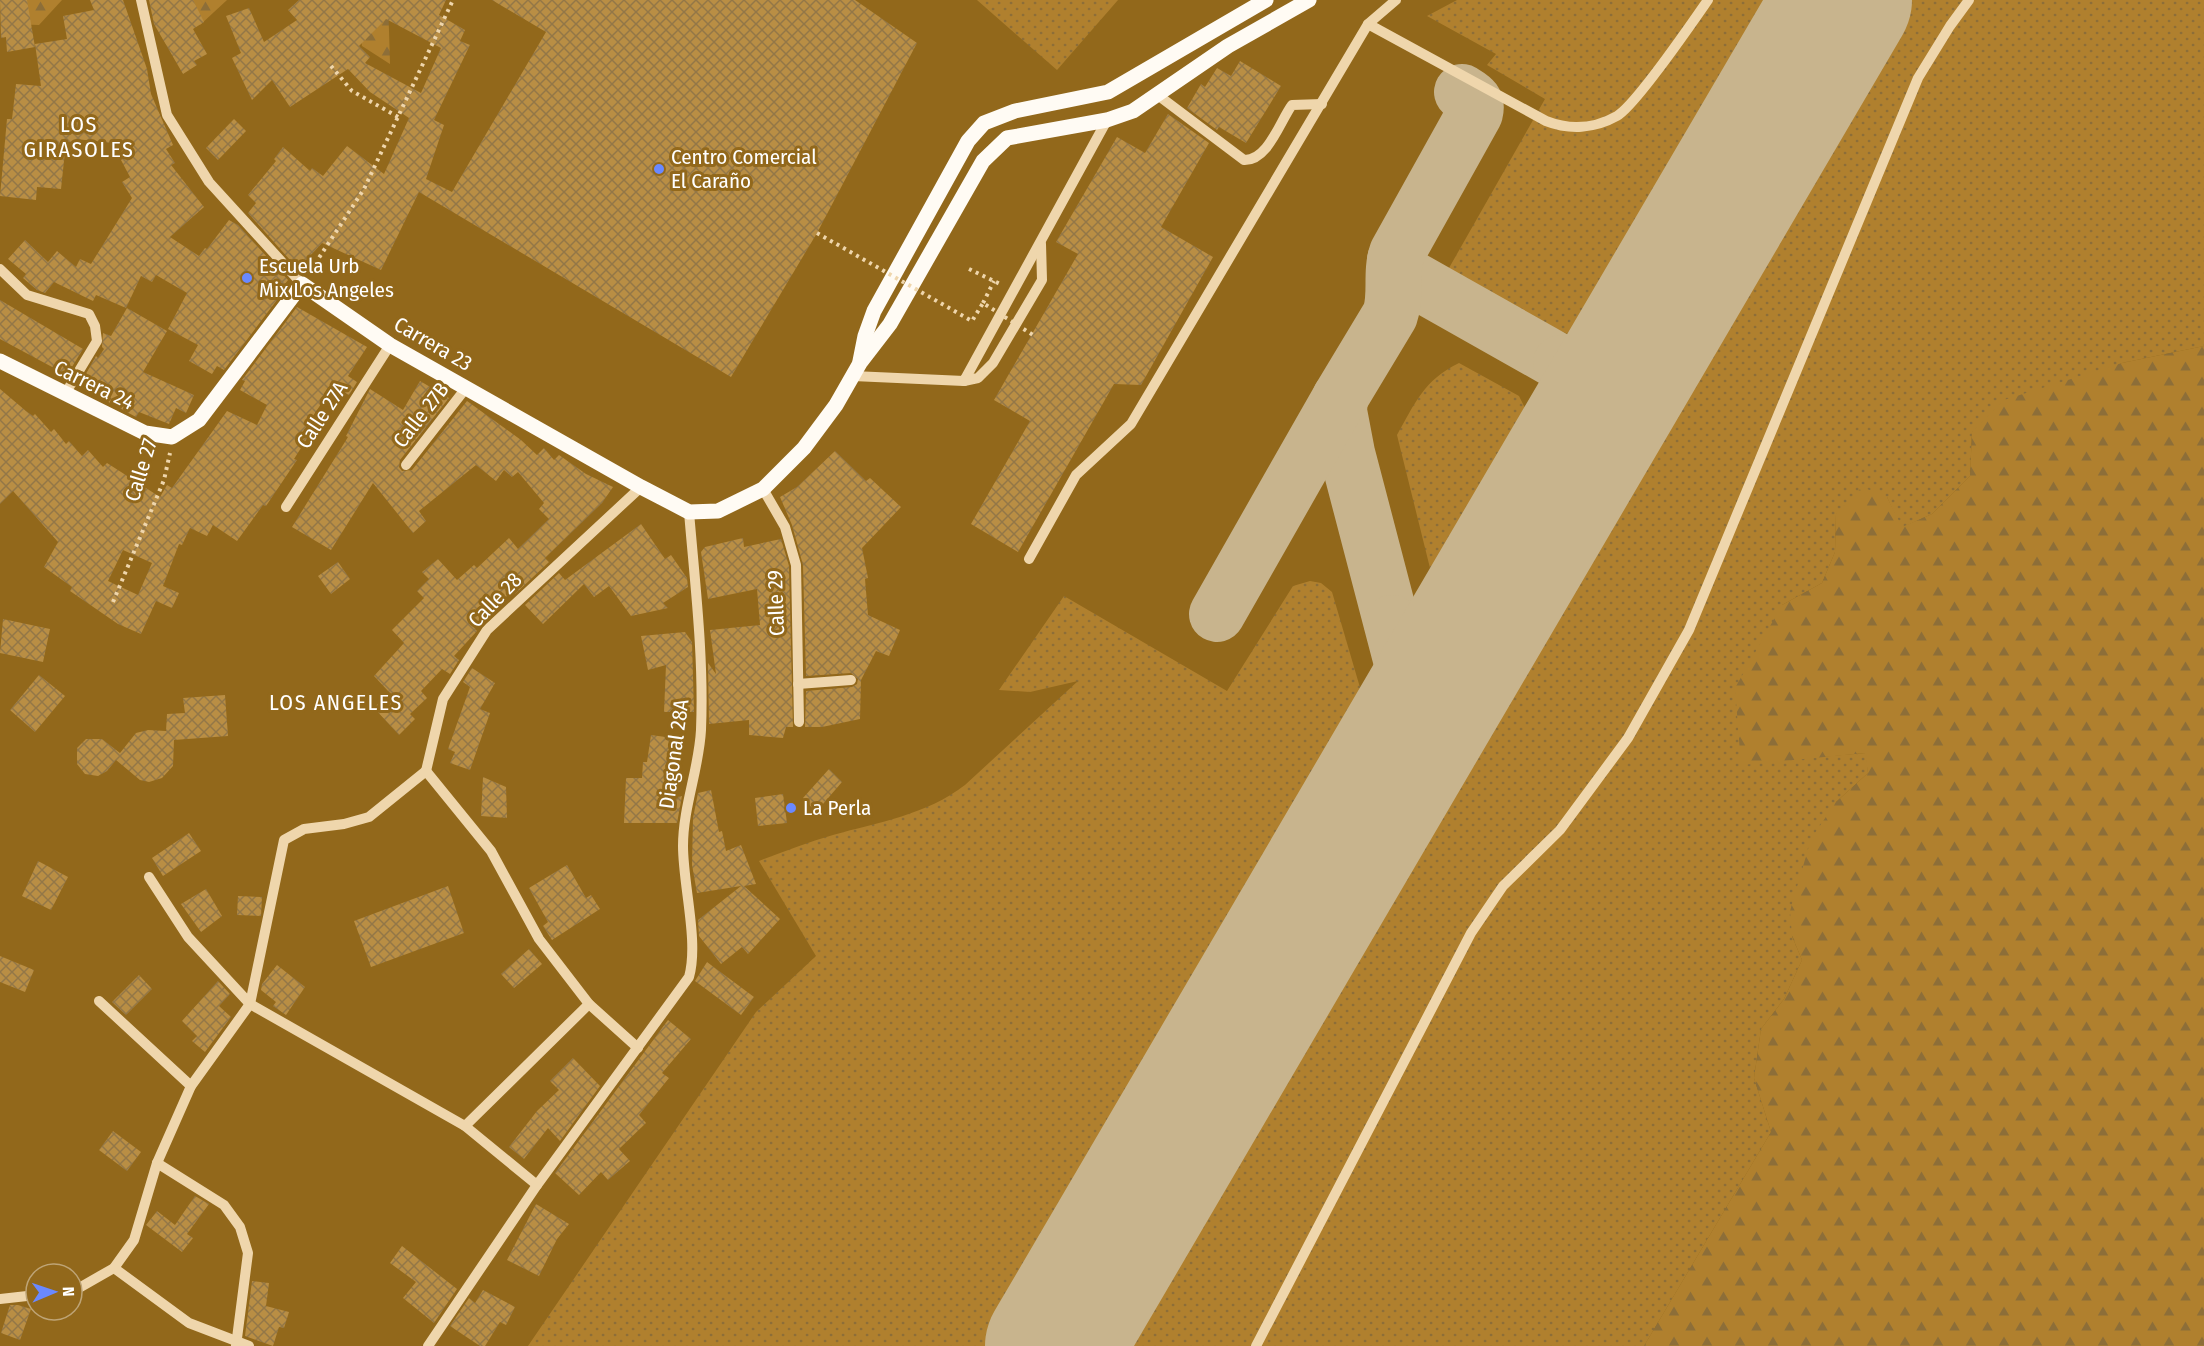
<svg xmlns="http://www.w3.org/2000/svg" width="2204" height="1346" font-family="'Fira Sans Condensed',sans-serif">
<defs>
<pattern id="grass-dots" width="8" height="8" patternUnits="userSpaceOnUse" patternTransform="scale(1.5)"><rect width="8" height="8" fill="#b0802e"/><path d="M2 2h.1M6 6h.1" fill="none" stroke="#8d6e38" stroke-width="1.8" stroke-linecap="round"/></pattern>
<pattern id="forest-firs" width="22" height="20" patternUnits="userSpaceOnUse" patternTransform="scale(1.5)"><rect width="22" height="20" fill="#b0802e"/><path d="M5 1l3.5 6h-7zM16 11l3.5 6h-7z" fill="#8d6e38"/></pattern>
<pattern id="building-cross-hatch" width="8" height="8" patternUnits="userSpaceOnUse" patternTransform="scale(1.5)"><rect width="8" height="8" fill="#b98e44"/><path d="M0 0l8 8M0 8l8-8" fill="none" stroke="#937747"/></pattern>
</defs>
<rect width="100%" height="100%" fill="#92681b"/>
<!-- grass -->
<g fill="url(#grass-dots)">
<polygon points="977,0 1118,0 1057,70"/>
<path d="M1457,0H1787L1586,341C1536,322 1491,301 1449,268L1545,99L1487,65L1496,54L1427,16Z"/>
<polygon points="1907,0 2204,0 2204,346 2122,363 1972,432 1970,476 1932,514 1901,528 1887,497 1836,514 1835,552 1822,583 1782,605 1819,757 1866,753 1868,773 1836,802 1792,936 1802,960 1784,999 1761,1029 1754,1078 1771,1132 1644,1346 1124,1346"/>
<path d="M1459,363L1519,396L1526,410L1431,572L1397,435C1415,403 1424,380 1459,363Z"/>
<path d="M1310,581L1321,583L1332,592L1366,708L998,1346H528L756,1012L816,956L759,861C783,852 808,842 833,835C879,822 926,815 965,785L1078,681L1030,692L999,690L1064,596L1227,691L1293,586Z"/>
</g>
<!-- forest -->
<g fill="url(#forest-firs)">
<polygon points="9,0 62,0 39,25 12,24"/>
<polygon points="187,0 227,0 200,25"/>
<polygon points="357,0 388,0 390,64 362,46"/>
<polygon points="2204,346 2204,1346 1644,1346 1771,1132 1754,1078 1761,1029 1784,999 1802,960 1792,936 1790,911 1811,839 1836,802 1868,773 1865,753 1741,765 1735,688 1782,605 1822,583 1835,552 1836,514 1862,487 1887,497 1902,527 1932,514 1970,476 1972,432 2004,400 2122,363"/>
</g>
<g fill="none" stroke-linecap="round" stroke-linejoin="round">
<!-- taxiway -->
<g stroke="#c8b48d" stroke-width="56">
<path d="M1395,260L1407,276L1561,363C1593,371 1616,362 1642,343"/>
<path d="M1561,363C1585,394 1587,409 1581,448"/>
<polyline points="1340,398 1339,411 1347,453 1409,690 1411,720 1400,757"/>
<path d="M1217,614L1340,398L1390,315C1397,295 1390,273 1397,253L1475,113C1478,101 1472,98 1462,92"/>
<path d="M1392,623C1415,654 1456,642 1480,620"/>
</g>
<!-- runway -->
<polyline stroke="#c8b48d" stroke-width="138" points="1054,1346 1843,0"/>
</g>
<!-- building -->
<g fill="url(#building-cross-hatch)" fill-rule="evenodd">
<polygon points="0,0 27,0 35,47 7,52 6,37 1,38"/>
<polygon points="90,0 123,0 147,69 151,94 173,145 166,149 175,163 171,165 204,207 170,237 199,256 205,248 207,249 229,220 238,225 288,280 277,294 280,296 224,370 217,366 212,374 189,361 198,345 168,329 187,293 156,275 152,282 141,276 126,308 96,295 93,301 54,282 45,293 37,290 23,278 26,274 8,259 25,240 48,262 57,251 76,267 80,259 91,264 132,198 122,182 130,177 112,143 76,139 76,142 66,142 61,189 37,187 36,200 0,196 7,119 12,119 16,84 41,86 35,44 67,39 63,16 94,10"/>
<polygon points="149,0 193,0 204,22 193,29 207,54 194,61 197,65 183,74 154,24"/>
<path d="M299,0H446L439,15L465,30L460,41L470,45L434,120L444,125L426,179L452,192L546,32L492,0H855L917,43L817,233L731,377L419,192L381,270L322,243L298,269L248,213L256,203L248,195L276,161L274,159L283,147L310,171L312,168L323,176L347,146L384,174L409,118L370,92L348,69L290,107L272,80L252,100L232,58L241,53L226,16L249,8L264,42L297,20L288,10ZM386,19L441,48L421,93L365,63L370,57L359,46Z"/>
<polygon points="1240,61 1281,86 1246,143 1219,127 1217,130 1187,108 1201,84 1205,87 1217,68 1231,76"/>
<polygon points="1168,114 1209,143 1161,227 1213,257 1141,385 1114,384 1018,552 971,524 1030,421 994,400 1078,254 1056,242 1117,137 1145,153"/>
<polygon points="234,119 246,131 218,160 206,148"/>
<polygon points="0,300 83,349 67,375 0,339"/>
<path d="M297,307L367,347L348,376L357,382L349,395L334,388L327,395L307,425L313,429L294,459L297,460L266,506L263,505L237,541L213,525L207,536L190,528L182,545L179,544L163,586L179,593L172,608L156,601L141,634L118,624L70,591L72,587L44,567L58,542L13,491L0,504V389L26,411L33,416L35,414L51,432L54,429L66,444L69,441L82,456L88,450L103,467L107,463L160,497L167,485L172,488L227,411L257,425L267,405L240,390L245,381L242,380ZM123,550L152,563L138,595L108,581Z"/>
<polygon points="127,308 167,331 143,372 194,395 186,413 176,408 169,424 139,412 136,417 79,386 96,356 98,358 104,349 102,347 103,333 111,336"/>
<polygon points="420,381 449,398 400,460 399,467 402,471 412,470 467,401 521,440 537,455 544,448 554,460 559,455 586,474 613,487 602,503 545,558 549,562 515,594 512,591 475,629 477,631 454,656 459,660 450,674 442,669 421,691 427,698 410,714 415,719 399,735 374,708 389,692 374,676 404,643 392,630 424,598 417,591 429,579 422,572 438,559 457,580 474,565 477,568 509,538 518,549 549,519 539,509 544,503 518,472 512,477 504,470 496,481 476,465 419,511 426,521 413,533 373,483 331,550 292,527 348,437 346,436 370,389 403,410"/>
<polygon points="835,451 866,481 870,478 901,507 862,548 868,578 865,579 868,615 900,630 889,656 876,651 861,680 860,719 822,727 805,727 806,691 852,687 857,684 858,679 851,673 806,676 803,565 792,525 780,497 797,487"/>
<polygon points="641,524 665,559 671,555 687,578 688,587 663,603 668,608 631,616 609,586 594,597 584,584 543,624 525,605 559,573 565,580"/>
<polygon points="743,538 744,547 781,539 789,566 793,727 786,727 783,738 749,735 749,720 709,724 708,663 716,674 710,630 760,625 757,589 708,599 701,552 705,547"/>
<polygon points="338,562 350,579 331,594 318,576"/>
<polygon points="3,619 50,629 43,662 0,653"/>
<polygon points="685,632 692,642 694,712 664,712 666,665 648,670 641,636"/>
<polygon points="472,668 495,683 480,709 490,713 470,770 450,763 455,752 448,749 470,687 463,682"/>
<polygon points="39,675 65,696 35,732 10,710"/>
<polygon points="225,695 228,736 174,740 173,766 162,778 149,782 140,780 116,760 107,771 98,776 85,774 77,764 77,748 86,739 102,739 120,753 136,733 148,730 166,731 167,714 185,713 183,698"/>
<polygon points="651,735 673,738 672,746 676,747 672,798 682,796 677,823 624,823 626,778 642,778 643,762 647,762"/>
<polygon points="829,769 842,782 816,812 803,798"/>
<polygon points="483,777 506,787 507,818 481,816"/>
<polygon points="711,790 719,832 722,831 726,851 741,845 756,884 744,886 780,919 748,954 742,947 721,964 699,936 698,920 741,886 697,893 692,865 693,818 698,793"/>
<polygon points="783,794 787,823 758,826 755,798"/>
<polygon points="189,833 201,851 163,876 152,858"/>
<polygon points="38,861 68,877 51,910 22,896"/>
<polygon points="567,865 586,898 591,895 600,909 552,940 543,926 548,922 529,888"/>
<polygon points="448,886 464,933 371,967 354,921"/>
<polygon points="206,889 222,916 201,932 181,904"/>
<polygon points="238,896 262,897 261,916 237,915"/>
<polygon points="529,949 542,964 514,988 501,974"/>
<polygon points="0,956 34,970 25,992 0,982"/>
<polygon points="707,962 754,997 741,1015 695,981"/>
<polygon points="277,965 305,987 286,1015 273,1006 276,1002 261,990 262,984"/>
<polygon points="139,975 152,989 126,1015 112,1002"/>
<polygon points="218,981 230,994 219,1006 231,1017 205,1052 192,1041 197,1036 182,1021"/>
<polygon points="668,1020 691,1039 662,1073 669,1078 639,1115 646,1123 619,1149 630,1161 608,1180 601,1172 579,1195 555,1173"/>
<polygon points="573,1058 600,1086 560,1141 548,1128 524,1159 509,1147 537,1111 559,1090 550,1081"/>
<polygon points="113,1131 141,1152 127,1171 99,1150"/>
<polygon points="195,1196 209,1204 187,1234 193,1238 182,1252 146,1225 157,1211 175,1225"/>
<polygon points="536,1204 569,1224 557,1239 539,1276 507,1260"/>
<polygon points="402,1246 457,1289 434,1323 403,1298 416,1282 390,1263"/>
<polygon points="252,1281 269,1283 266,1306 289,1312 284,1328 279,1327 273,1346 245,1336"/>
<polygon points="483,1290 515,1307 506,1325 500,1322 485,1346 480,1346 450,1326 469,1298 475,1303"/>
<polygon points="10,1305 18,1305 31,1309 20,1340 1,1333"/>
</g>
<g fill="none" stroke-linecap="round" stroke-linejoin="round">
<!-- path -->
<g stroke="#efd6ac" stroke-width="4" stroke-dasharray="3 4.5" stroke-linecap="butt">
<polyline points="331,66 352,91 400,118"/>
<polyline points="969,269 1000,284"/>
<polyline points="311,270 364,189 453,0"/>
<polyline points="983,303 994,281"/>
<polyline points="113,602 164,480 170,453"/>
</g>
<!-- minor -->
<g stroke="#efd6ac" stroke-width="10">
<polyline points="141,0 167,115 209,182 302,284"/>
<path d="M1368,24L1546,121C1569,130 1594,129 1617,116C1636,105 1692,23 1708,0"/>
<path d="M1159,96L1244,160C1268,161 1280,121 1292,105L1322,104"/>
<polyline points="0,269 27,295 89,314 95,326 97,341 65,394"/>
<polyline points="853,376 964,381 1107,120"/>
<polyline points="964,381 978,378 993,363 1042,280 1041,244"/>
<polyline points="406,465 466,388"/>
<polyline points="763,489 785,527 796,565 799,722"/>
<polyline points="286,507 390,345"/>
<polyline points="1029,559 1076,475 1131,424 1368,24 1396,0"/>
<polyline points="798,684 851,680"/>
<polyline points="426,771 443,699 487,630 641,487"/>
<polyline points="426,771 491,851 539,939 589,1004 638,1048"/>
<polyline points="149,877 188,937 250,1004 465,1126 537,1185"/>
<polyline points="99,1001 191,1086"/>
<polyline points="465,1126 589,1004"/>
<polyline points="157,1163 224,1205 240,1227 248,1253 236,1346"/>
<polyline points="114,1268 189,1323 249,1346"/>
<polyline points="72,1292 114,1268 134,1240 157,1163 191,1086 250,1004 284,840 304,829 344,824 369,817 426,771"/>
<polyline points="0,1299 36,1295"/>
<path d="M428,1346L537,1185L689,977C699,942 683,885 683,846C683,807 699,769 701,730C704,657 695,584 689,512"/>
<polyline points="1256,1346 1471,933 1503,886 1560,830 1628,738 1689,630 1918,78 1950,26 1969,0"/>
</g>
<!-- major -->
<g stroke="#fffbf4" stroke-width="15">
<polyline points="0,361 145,433 172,437 199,420 302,284 390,345 641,487 689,512 718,511 763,489 804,448 836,405 860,363 890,324 983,161 1007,138 1107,120 1133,111 1228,46 1309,0"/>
<polyline points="860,361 865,336 874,311 968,141 984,123 1015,111 1108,92 1266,0"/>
</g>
<!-- path-bridge -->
<polyline stroke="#efd6ac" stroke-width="4" stroke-dasharray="3 4.5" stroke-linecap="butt" points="817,233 972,321 983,303 1033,335"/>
</g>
<!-- markers -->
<g fill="#6a89ff" stroke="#92681b" stroke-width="2">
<circle cx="659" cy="169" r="6"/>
<circle cx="247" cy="278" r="6"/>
<circle cx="791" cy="808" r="6"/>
</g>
<g text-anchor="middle" stroke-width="6" stroke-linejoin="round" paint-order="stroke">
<!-- poi labels -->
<g font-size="21" fill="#fff" stroke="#92681b" text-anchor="start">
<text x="671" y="164">Centro Comercial<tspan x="671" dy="24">El Caraño</tspan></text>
<text x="259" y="273">Escuela Urb<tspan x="259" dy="24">Mix Los Angeles</tspan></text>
<text x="803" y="815">La Perla</text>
</g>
<!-- street labels -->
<g font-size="21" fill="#fff" stroke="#92681b">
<text transform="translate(433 344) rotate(30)" y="7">Carrera 23</text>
<text transform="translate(94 385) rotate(26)" y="7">Carrera 24</text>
<text transform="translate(322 415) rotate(-57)" y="7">Calle 27A</text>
<text transform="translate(421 415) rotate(-52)" y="7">Calle 27B</text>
<text transform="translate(141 470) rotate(-73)" y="7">Calle 27</text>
<text transform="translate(495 600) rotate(-46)" y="7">Calle 28</text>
<text transform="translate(776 603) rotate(-92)" y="7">Calle 29</text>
<text transform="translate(674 754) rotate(-82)" y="7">Diagonal 28A</text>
</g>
<!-- neighbourhood labels -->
<g font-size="22" letter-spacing="1.5" fill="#fff" stroke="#92681b">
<text x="79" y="132">LOS<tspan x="79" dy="25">GIRASOLES</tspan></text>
<text x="336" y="710">LOS ANGELES</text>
</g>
</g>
<!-- north arrow -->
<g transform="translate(54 1292) rotate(88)"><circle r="28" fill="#92681b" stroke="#bea476" stroke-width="1.5"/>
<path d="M0-4.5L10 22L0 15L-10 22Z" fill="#6a89ff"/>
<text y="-9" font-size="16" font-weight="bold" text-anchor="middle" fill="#ffffff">N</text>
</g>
</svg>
